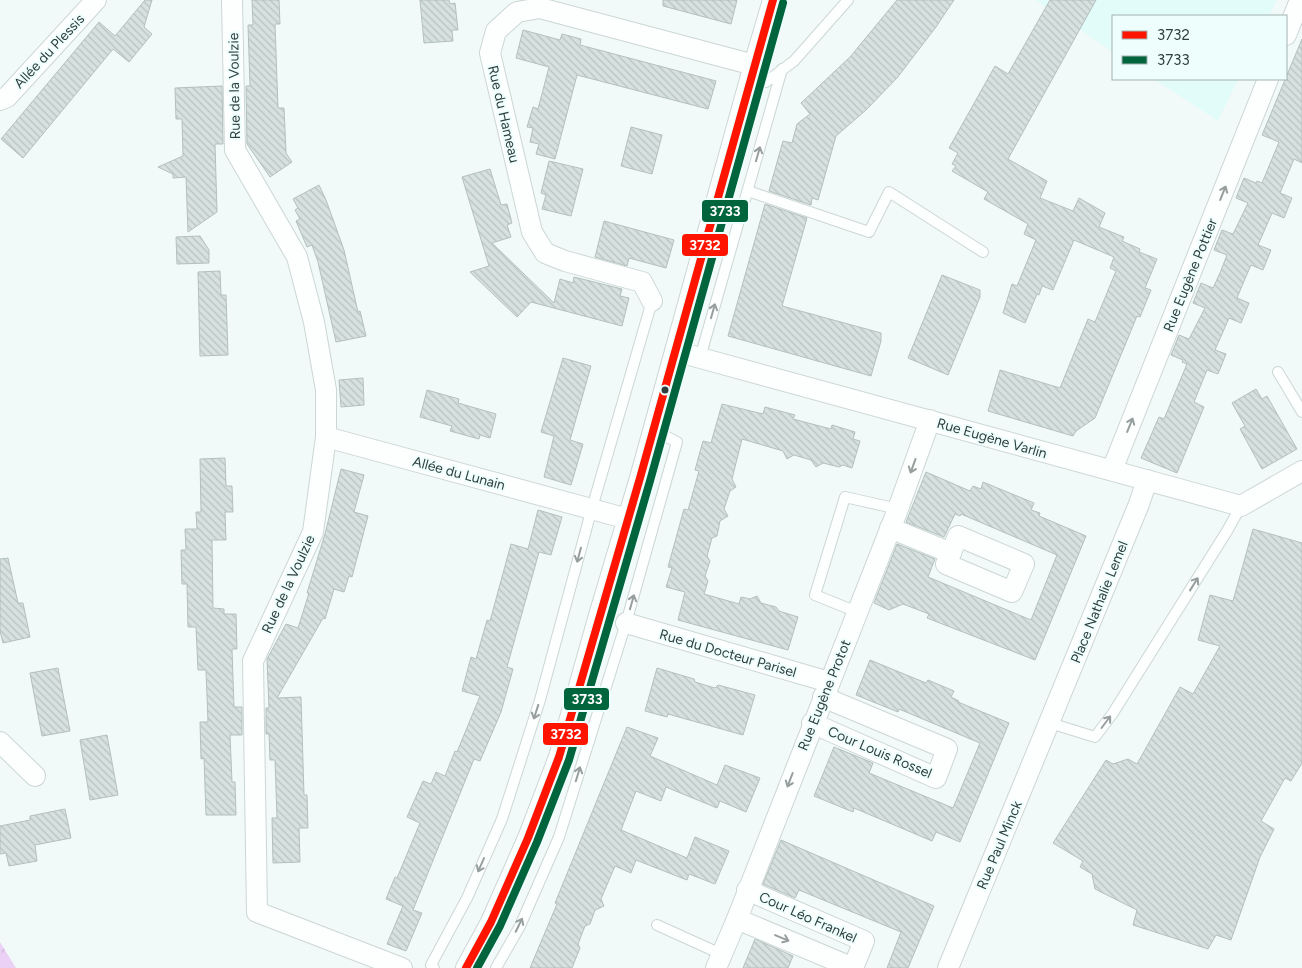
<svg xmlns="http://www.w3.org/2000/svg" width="1302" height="968" font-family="Figtree,sans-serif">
<defs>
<pattern id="forest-crowns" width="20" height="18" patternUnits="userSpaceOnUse" patternTransform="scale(1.25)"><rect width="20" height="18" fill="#ead1f5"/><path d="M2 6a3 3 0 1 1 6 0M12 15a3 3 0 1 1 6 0" fill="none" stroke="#c9b4d3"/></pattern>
<pattern id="building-back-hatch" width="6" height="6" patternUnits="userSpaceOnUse" patternTransform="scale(1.25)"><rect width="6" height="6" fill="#d6e1e0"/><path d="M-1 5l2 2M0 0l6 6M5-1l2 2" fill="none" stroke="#b8c2c1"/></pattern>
</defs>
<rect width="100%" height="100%" fill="#f2faf9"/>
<!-- built -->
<g fill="#e2fcf9">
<polygon points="1035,0 1277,0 1269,16 1113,16 1113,52"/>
<polygon points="1154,79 1238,79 1218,121"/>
</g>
<!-- forest -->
<polygon fill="url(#forest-crowns)" points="0,942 16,968 0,968"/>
<!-- building -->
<g fill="url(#building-back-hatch)" stroke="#b4c0be">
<polygon points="145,0 152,0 144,27 152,34 129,62 113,49 23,158 1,139 99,22 115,36"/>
<polygon points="252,0 279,0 280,24 275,24 278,108 284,108 286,153 292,162 270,177 247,144 246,86 250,86 248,25 253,25"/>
<polygon points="420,0 449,0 450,4 455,3 458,30 452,30 453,41 424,43"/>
<polygon points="663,0 737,0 731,24 663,6"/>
<polygon points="897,0 954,0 936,27 897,78 866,110 836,136 818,200 812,198 811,205 769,191 783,141 792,143 797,124 810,114 801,103 850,57"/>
<polygon points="1050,0 1096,0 1008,159 1047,181 1040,198 1073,211 1079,198 1105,213 1099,227 1124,237 1122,241 1140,249 1139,252 1157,259 1145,288 1151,290 1140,317 1137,316 1095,418 1076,431 1073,436 988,411 1000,370 1060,388 1088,319 1095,322 1116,271 1110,268 1114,257 1074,240 1053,290 1042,286 1039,295 1037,294 1025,323 1003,313 1012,284 1017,286 1036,240 1024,234 1028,224 984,199 988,192 952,171 956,166 952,164 958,153 949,148 995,66 1008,74"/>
<polygon points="523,30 560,40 562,34 581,39 580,45 716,81 708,109 577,75 555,159 536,154 539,144 530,142 533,128 527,127 533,107 538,109 549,67 516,58"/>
<polygon points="1302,39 1302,163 1294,159 1280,193 1292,198 1284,218 1272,213 1258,245 1271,250 1263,270 1251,265 1244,281 1237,298 1249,303 1241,323 1229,318 1215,350 1226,354 1218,374 1207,370 1194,402 1204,407 1177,473 1141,458 1159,417 1164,419 1187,364 1182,362 1183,360 1171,355 1179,335 1189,339 1205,308 1193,303 1201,283 1213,288 1220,273 1227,255 1214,250 1222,230 1233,234 1248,203 1236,198 1244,178 1256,183 1257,181 1262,183 1279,142 1262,135"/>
<polygon points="222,86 223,144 215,144 217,212 188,232 186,177 173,178 173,174 158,167 183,156 182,119 176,119 175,88"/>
<polygon points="631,127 662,135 652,174 621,166"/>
<polygon points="549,161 583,169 571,216 542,209 546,195 541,193"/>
<polygon points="490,169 501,205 507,204 512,223 507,225 511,237 492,243 554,303 560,279 573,283 574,277 622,289 620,296 629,298 622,326 531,302 517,317 470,272 489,266 462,177"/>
<polygon points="319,185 326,200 344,250 358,312 360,311 366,336 336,342 318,262 312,245 307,247 296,221 300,219 295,210 298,208 293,199"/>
<polygon points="765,204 807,218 782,306 881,333 881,341 871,376 728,336"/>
<polygon points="604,221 674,240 666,268 629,258 627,266 595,257"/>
<polygon points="200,236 209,250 209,263 177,264 176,237"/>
<polygon points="220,271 221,295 226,295 228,355 200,356 198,272"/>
<polygon points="942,275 980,290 980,297 948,375 908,358"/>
<polygon points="563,358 591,366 570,440 583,444 571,485 544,477 554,436 541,432"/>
<polygon points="363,378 364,405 341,407 339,380"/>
<polygon points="1256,389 1262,399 1267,396 1297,449 1262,469 1240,429 1245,426 1232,403"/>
<polygon points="427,390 459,399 458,403 496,414 490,438 480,435 479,439 450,431 452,426 420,417"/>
<polygon points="722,404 763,414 765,407 795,415 793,419 831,429 832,425 855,432 853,439 860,441 852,468 843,465 839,467 823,463 816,467 811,460 794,455 787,459 783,451 742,439 732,479 736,487 730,491 724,509 728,516 720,521 717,536 712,538 707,556 710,561 705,576 708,581 704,594 739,604 741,597 750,599 757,596 761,603 776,607 779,611 798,617 788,650 678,620 685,592 666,587 672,568 668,567 684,509 688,510 699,471 695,470 703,441 711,443"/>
<polygon points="225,458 226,486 232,486 233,512 225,512 226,540 212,540 213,608 224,609 224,614 236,614 237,649 232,649 234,707 242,707 242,735 230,735 232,782 235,782 236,815 206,815 204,758 201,759 200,722 208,722 206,670 198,670 196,627 188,627 187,584 182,584 181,550 186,550 185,529 197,529 196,512 201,512 200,459"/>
<polygon points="341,469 364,475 354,512 368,516 352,577 349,576 344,592 334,589 325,619 323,618 277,698 301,697 304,795 307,795 308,828 299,828 300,862 273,863 272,818 277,818 275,760 270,760 269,734 266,734 266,708 269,708 267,659 286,624 298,628 309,593 307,593 325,534"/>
<polygon points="926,472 970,491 973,486 981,489 983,482 1034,503 1031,510 1040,513 1039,516 1086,536 1035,660 927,618 929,614 903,604 889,610 874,603 897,544 935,559 928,577 1031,620 1057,555 961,514 960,516 955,514 944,537 906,522"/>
<polygon points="538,510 562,517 551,555 539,552 507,667 513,669 501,712 480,761 474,759 413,910 422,913 406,951 387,944 403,906 386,899 395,877 397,878 420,823 407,817 423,781 431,784 436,772 445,776 455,751 457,752 480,696 462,691 471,657 476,659 487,620 490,621 511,544 528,549"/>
<polygon points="1253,529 1302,543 1302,763 1291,781 1285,778 1261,821 1274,829 1260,857 1231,940 1216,935 1208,949 1133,925 1137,910 1095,889 1092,874 1080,867 1083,861 1053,843 1106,760 1113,764 1128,759 1137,764 1180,687 1193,694 1220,646 1198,640 1210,595 1233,601"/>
<polygon points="8,558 18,603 23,603 30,637 3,643 0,631 0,559"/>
<polygon points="870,660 926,683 928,680 954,691 951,697 959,701 958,702 1009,723 960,842 936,832 932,841 854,808 853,812 814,796 834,747 873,763 869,773 953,808 980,743 899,709 898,712 856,695"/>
<polygon points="58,668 70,731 42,736 30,673"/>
<polygon points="657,668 694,679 695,682 715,688 718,685 755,695 743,735 668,714 667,717 645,711"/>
<polygon points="627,727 658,738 650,756 717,785 725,765 760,778 746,812 720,801 717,808 666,787 661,801 636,791 621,830 687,858 695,837 729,851 715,884 689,874 687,880 636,860 631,873 615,866 601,899 604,906 595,910 590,924 585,926 578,944 580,948 572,968 530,968 557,904 555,903"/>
<polygon points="107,735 118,795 90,800 80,740"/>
<polygon points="65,809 71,838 35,845 37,861 9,866 6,853 0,854 0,826 30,820 30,816"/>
<polygon points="781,840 934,906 908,968 887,968 901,932 799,890 795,898 763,884"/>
<polygon points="755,939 793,956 788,968 743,968"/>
</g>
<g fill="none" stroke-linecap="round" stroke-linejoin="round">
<defs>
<g id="lane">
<polyline points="749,81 766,82 794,61 848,0"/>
<polyline points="748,191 869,232 889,192 983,252"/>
<polyline points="700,358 782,69"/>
<polyline points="1278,372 1302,412"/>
<polyline points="857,612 815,595 845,497 898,509"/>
<polyline points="1050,723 1095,737 1113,713 1227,531 1241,506"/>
<polyline points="657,925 721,954"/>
<polyline points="434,968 431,965 467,898 502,819 540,700 592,508 652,301"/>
<polyline points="496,968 520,926 559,837 626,623 677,442 652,429"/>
</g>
<g id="street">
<polyline points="232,0 235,150 297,257 314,322 326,390 326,437 313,532 253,661 257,912 402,968"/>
<polyline points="1286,35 1300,0"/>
<polyline points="0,100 7,97 96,0"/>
<polyline points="652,301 642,282 565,261 545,253 532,232 490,53 496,31 517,12 540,8 754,65"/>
<polyline points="675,351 1241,506 1302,471"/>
<polyline points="326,437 628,519"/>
<polyline points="1112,470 1268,79"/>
<polyline points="890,528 951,553"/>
<polygon points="958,536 1024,564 1012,592 946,564"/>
<polyline points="626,623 829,682"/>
<polyline points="812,723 936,778 947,749 823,697"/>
<polyline points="0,742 35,776"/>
<polyline points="737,919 853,968 864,941 747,890"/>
<polyline points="466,968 491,922 528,838 559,757 600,612 640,478 754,65 773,0"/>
<polyline points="716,968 737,919 898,509 930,420"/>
<polyline points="948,968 1139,504 1147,480"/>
</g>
</defs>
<!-- lane casing -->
<use href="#lane" stroke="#cbd7d5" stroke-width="12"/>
<!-- street casing -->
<use href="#street" stroke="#cbd7d5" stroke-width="22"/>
<!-- lane -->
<use href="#lane" stroke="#fdfefe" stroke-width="10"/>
<!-- street -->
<use href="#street" stroke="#fdfefe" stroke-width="20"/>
<defs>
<polyline id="bus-1" points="466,968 491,922 528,838 559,757 640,478 773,0"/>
<polyline id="bus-2" points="477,968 500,926 537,842 569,760 650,481 783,3"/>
</defs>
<!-- bus-1 casing -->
<use href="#bus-1" stroke="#eefefc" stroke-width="11"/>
<!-- bus-2 casing -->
<use href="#bus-2" stroke="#eefefc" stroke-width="11"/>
<!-- bus-1 -->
<use href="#bus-1" stroke="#ff1400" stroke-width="8"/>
<!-- bus-2 -->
<use href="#bus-2" stroke="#00643c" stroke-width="8"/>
</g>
<!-- one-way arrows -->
<defs><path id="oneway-shaft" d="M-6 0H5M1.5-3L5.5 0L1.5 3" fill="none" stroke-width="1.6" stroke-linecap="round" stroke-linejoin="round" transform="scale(1.25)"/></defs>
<g stroke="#969e9e">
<use href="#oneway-shaft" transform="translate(758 154) rotate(-74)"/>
<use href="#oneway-shaft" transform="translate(1223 193) rotate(-68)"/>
<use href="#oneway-shaft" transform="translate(713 311) rotate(-74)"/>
<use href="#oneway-shaft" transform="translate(1130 425) rotate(-68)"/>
<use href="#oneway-shaft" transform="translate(913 466) rotate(110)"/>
<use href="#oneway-shaft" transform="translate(579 555) rotate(105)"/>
<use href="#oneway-shaft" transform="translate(1194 584) rotate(-58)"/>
<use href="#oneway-shaft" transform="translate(632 602) rotate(-74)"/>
<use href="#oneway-shaft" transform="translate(536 712) rotate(108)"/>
<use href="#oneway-shaft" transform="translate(1106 722) rotate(-53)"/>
<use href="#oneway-shaft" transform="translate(578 774) rotate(-73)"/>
<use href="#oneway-shaft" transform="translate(790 780) rotate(111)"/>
<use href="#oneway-shaft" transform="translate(481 865) rotate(114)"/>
<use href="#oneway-shaft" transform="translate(519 925) rotate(-64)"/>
<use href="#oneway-shaft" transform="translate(782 938) rotate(23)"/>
</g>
<!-- markers -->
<circle fill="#2f3f3e" stroke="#eefefc" stroke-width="2" cx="665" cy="390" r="4.5"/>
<g text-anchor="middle" stroke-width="4" stroke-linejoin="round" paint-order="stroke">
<!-- street labels -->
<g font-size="14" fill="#2f3f3e" stroke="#eefefc">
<text transform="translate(49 51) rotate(-47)" y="5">Allée du Plessis</text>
<text transform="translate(234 86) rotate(-91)" y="5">Rue de la Voulzie</text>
<text transform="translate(504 114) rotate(77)" y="5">Rue du Hameau</text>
<text transform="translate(1190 275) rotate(-68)" y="5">Rue Eugène Pottier</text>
<text transform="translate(992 438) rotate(16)" y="5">Rue Eugène Varlin</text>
<text transform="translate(459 473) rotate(15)" y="5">Allée du Lunain</text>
<text transform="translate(288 584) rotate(-65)" y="5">Rue de la Voulzie</text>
<text transform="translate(1099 602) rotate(-68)" y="5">Place Nathalie Lemel</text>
<text transform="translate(728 653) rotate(16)" y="5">Rue du Docteur Parisel</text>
<text transform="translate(824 695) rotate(-68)" y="5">Rue Eugène Protot</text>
<text transform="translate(880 752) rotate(23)" y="5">Cour Louis Rossel</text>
<text transform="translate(999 845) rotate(-67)" y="5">Rue Paul Minck</text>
<text transform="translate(808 917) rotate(24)" y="5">Cour Léo Frankel</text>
</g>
</g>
<g stroke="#eefefc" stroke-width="2">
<rect x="701" y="199" width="48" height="24" rx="5" fill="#00643c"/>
<rect x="681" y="233" width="48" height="24" rx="5" fill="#ff1400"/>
<rect x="563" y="687" width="47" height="24" rx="5" fill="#00643c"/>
<rect x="542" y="722" width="47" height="24" rx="5" fill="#ff1400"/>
</g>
<g font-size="14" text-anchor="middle" font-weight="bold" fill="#fff">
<text x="725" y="216">3733</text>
<text x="705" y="250">3732</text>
<text x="587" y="704">3733</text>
<text x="566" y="739">3732</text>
</g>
<!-- legend -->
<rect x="1112" y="15" width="175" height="65" fill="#eefefc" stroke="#a2b2b0"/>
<rect x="1122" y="31" width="25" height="8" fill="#ff1400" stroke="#a2b2b0"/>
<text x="1157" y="40" font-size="15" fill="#2f3f3e">3732</text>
<rect x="1122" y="56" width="25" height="8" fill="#00643c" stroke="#a2b2b0"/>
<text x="1157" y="65" font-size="15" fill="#2f3f3e">3733</text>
</svg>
